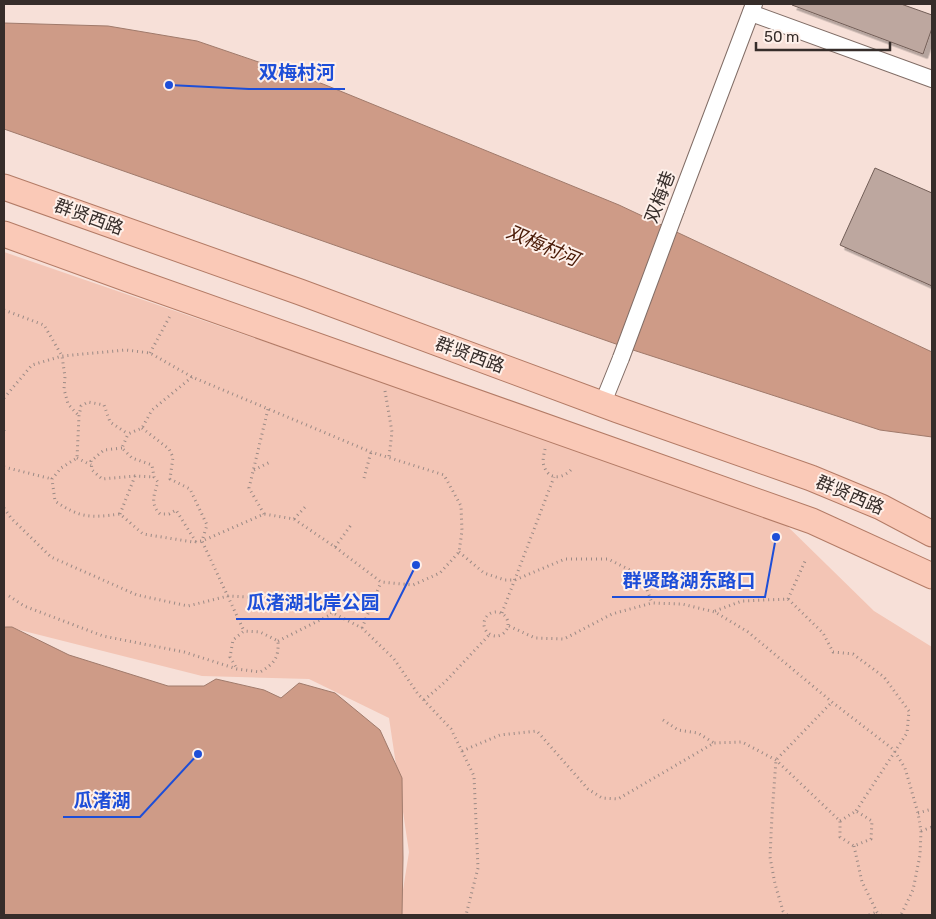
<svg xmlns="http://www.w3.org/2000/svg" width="936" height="919" font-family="Rubik,'Noto Sans SC',sans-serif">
<defs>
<filter id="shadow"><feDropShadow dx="4.5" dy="4.5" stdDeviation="0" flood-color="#0004"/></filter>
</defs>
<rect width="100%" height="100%" fill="#f7e0d8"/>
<!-- green -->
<polygon fill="#f3c5b5" points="4,252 780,519 874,611 932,647 932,915 399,915 409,852 389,718 309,679 202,676 4,626"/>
<!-- water -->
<g fill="#ce9b87" stroke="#a07a6b">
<polygon points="4,23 108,26 197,41 323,84 619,205 932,352 932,437 880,430 633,350 4,129"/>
<polygon points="4,627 12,627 69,655 168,686 204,686 216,679 264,690 281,698 299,683 335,693 380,730 402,778 403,858 402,915 4,915"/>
</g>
<!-- building -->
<g fill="#bda79f" stroke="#725e57" filter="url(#shadow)">
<polygon points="793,4 901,4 932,15 932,28 923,54 792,5"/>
<polygon points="875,168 932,193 932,286 840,245"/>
</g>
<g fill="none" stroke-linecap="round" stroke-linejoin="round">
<defs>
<g id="minor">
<polyline points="751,13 932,79"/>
<polyline points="676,210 754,4"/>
<polyline points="602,405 621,358"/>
</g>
<g id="primary">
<polyline points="4,187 300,292 618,410 811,478 881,507 932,534"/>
<polyline points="4,234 128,279 812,521 932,576"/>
</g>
</defs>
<!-- minor casing -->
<use href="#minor" stroke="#816d66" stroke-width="18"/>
<!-- primary casing -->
<use href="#primary" stroke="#b37b66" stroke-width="27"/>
<!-- path -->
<g stroke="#9b8a85" stroke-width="3" stroke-dasharray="1 4" stroke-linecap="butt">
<polyline points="4,310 44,325 62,356 65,377 64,389 68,404 79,416"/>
<polyline points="150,353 170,316"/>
<path d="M192,377L152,410L142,428L128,434L122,448L132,458L152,465L154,477L158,482C154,494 150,504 160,514H169L176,510L196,542"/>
<polyline points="385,391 392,432 389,457"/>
<path d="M4,398L32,365L62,356L126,350L150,353L192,377L371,452L444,475L461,506L462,531L459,552L440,573L413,585L381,582L335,547L294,519L264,514L202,541L193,542L143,534L120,514C90,518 80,518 55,501L52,479L61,468L77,458L79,416L81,406L88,402L104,405L110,422L128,434"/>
<polyline points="142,428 169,449 173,457 170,479 190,489 207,525 202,541 244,631"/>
<polyline points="4,430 4,431"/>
<polyline points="122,448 104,450 91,461 92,470 102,479 135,476 154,477"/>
<path d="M545,449C544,454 542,461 544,466C549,482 566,478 573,467"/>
<polyline points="77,458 91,465"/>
<polyline points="4,467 52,479"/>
<polyline points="254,470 270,462"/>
<polyline points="364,478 371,452"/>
<polyline points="4,508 11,518 51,557 137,595 188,606 228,596 289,599 333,613 362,628 394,659 418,694 451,729 474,776 478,868 466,915"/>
<polyline points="120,514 135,476"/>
<polyline points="264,514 249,488 268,409"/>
<polyline points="294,519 306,506"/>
<polyline points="335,547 351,525"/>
<polyline points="459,552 484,573 505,580 515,580 565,559 608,559 642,576 652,603"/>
<path d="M4,596H9L24,606L103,636L184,652L237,669L260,672C274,664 279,658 278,641L260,632L244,631L233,640L230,657L237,669"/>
<polyline points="788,599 806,559"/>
<polyline points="715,611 742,601 788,599 823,633 833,652 853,654 884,677 909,711 907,733 856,811"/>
<circle cx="496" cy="624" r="12"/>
<polyline points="502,613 554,477"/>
<polyline points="509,626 535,638 564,639 612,614 652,603 682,604 715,612 748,632 832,702 894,750 905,768 918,813 921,831 920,855 913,890 901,915"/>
<polyline points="362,628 381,582"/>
<polyline points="278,641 332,614"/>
<polyline points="424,700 445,682 489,635"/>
<polyline points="663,720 678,730 698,733 714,743"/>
<polyline points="462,751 500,735 537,731 588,789 602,798 618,799 714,743 742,742 776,760 840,821 840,837 854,846 871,839 872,821 856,811 840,821"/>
<polyline points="918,813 932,809"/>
<polyline points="921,831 932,827"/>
<polyline points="854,846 862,882 877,912 881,915"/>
<polyline points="787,915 783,911 775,884 770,857 772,815 776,760 832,702"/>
<polyline points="869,915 877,912"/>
</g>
<!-- minor -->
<use href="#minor" stroke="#fff" stroke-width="16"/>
<!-- primary -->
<use href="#primary" stroke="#fac9b7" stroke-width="25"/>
<defs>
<polyline id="minor-bridge" points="621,358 676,210"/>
</defs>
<!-- minor-bridge casing -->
<use href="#minor-bridge" stroke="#816d66" stroke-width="18" stroke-linecap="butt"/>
<!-- minor-bridge -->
<use href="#minor-bridge" stroke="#fff" stroke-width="16"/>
</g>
<g text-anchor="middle" stroke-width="4" stroke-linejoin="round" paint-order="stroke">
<!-- street labels -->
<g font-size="18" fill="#362d2a" stroke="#fef0ea">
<text transform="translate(660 197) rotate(-69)" y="6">双梅巷</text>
<text transform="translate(89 217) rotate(20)" y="6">群贤西路</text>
<text transform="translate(470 355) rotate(20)" y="6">群贤西路</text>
<text transform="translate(850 495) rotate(23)" y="6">群贤西路</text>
</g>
<!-- water labels -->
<g font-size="19" font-style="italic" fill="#491905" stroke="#fef0ea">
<text transform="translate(543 245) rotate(23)" y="7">双梅村河</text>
</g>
</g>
<!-- callouts -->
<path fill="none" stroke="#1d4ed8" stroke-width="2" d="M169 85L249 89H345M776 537L765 597H612M416 565L389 619H236M198 754L140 817H63"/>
<g fill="#1d4ed8" stroke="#fef0ea" stroke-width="2">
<circle cx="169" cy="85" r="5"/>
<circle cx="776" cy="537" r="5"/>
<circle cx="416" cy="565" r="5"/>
<circle cx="198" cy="754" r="5"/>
</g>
<g font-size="19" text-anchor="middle" font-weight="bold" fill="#1d4ed8" stroke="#fef0ea" stroke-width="4" stroke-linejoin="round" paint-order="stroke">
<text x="297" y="79">双梅村河</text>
<text x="689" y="587">群贤路湖东路口</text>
<text x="313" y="609">瓜渚湖北岸公园</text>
<text x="102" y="807">瓜渚湖</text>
</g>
<!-- border -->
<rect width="936" height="919" fill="none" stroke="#362d2a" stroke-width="10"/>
<!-- scale -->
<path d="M756 42v8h134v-8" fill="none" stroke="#362d2a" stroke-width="2.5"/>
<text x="764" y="42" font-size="15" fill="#362d2a" stroke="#fef0ea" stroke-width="4" paint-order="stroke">50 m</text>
</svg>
